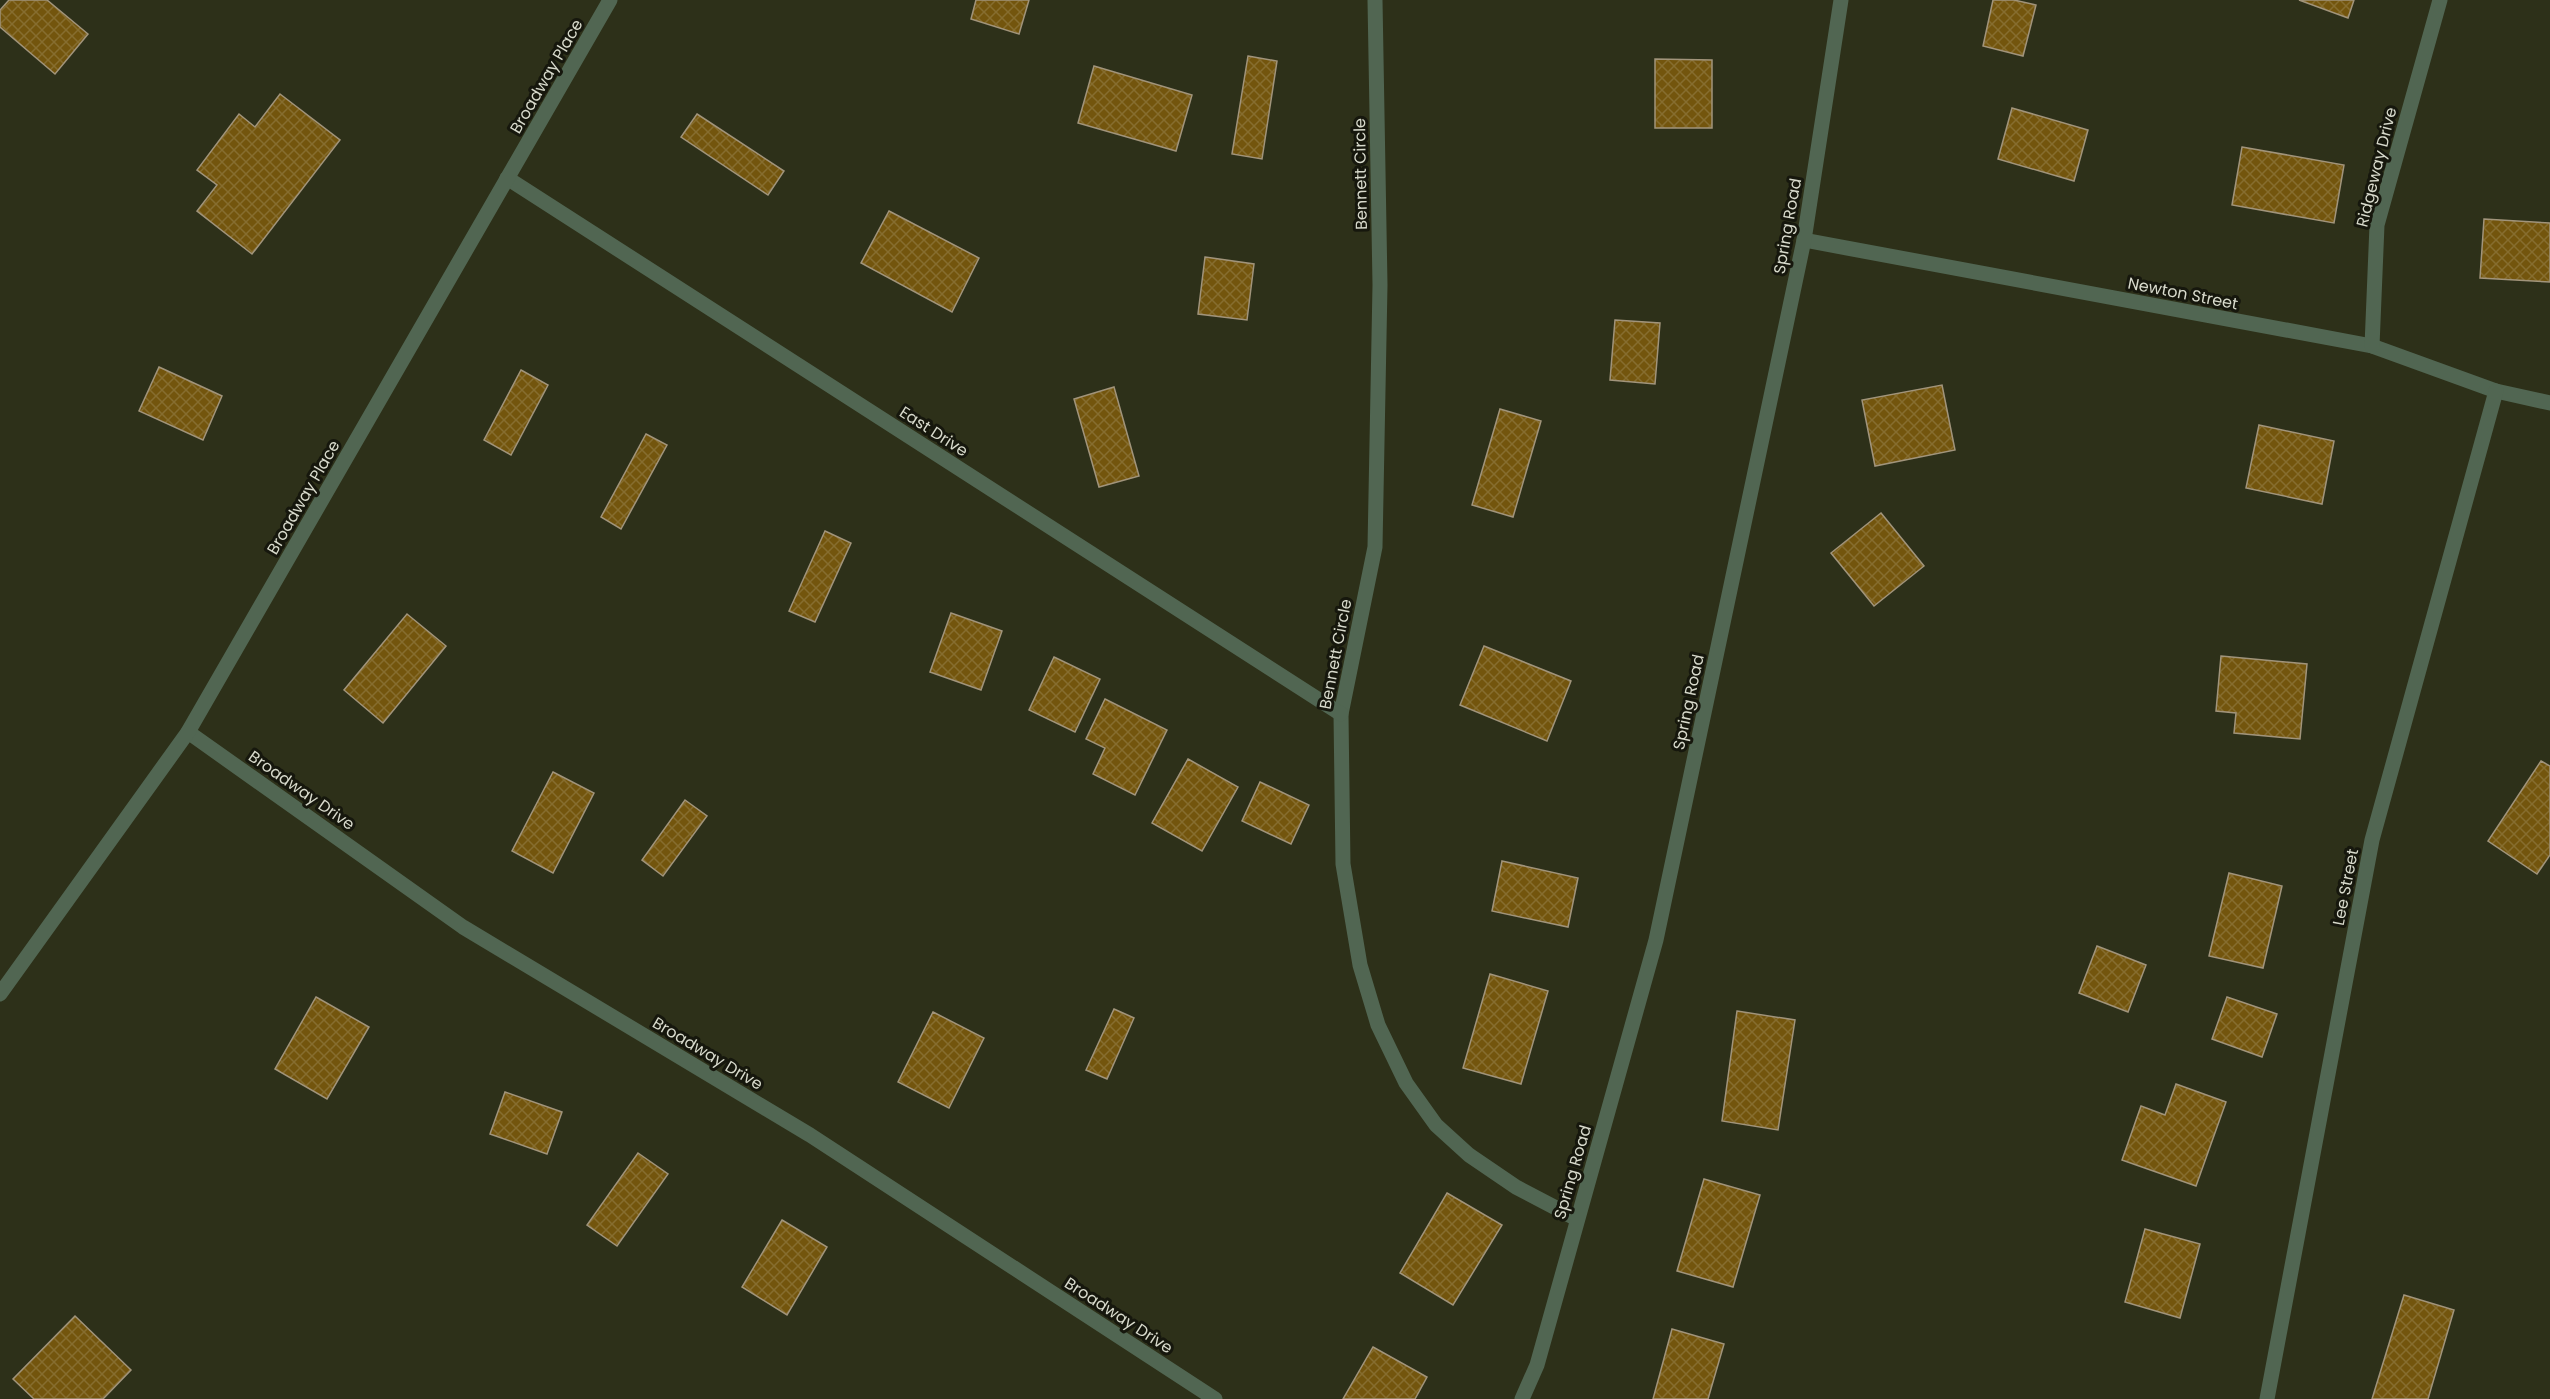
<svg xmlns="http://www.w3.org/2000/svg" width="2550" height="1399" font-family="Poppins,sans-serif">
<defs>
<pattern id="building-cross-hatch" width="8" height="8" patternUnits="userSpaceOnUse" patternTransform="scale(1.5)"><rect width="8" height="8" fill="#73550d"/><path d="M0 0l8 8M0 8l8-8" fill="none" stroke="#866d2f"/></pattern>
</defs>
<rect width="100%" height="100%" fill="#2d3019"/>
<!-- building -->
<g fill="url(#building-cross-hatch)" stroke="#a1947b" stroke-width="1.5">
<polygon points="9,0 47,0 88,34 55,74 0,27 0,10"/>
<polygon points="976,0 1029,0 1019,34 971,19"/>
<polygon points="1993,0 2014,0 2036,5 2023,56 1983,46"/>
<polygon points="2299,0 2354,0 2348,18"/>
<polygon points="1248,56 1277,61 1262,159 1232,154"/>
<polygon points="1655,59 1712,60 1712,128 1655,128"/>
<polygon points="1094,66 1192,95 1176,151 1078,123"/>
<polygon points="280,94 340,140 252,254 197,211 217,185 197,170 239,114 255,127"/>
<polygon points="2012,108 2088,130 2074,181 1998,159"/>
<polygon points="697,114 784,171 768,195 681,137"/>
<polygon points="2242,147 2344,165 2334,223 2232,205"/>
<polygon points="889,211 979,258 952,312 861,263"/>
<polygon points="2484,219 2550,223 2550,282 2480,278"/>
<polygon points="1205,257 1254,264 1247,320 1198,314"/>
<polygon points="1615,320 1660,323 1655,384 1610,380"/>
<polygon points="159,367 222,396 203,440 139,411"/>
<polygon points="521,370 548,385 511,455 484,440"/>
<polygon points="1942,385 1955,450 1875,466 1862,400"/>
<polygon points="1114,387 1139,476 1099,487 1074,399"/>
<polygon points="1500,409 1541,421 1513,517 1472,505"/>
<polygon points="2259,425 2334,441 2322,504 2246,488"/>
<polygon points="646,434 667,445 621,529 601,517"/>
<polygon points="1881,513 1924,566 1874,606 1831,553"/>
<polygon points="825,531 851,543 815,622 789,611"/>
<polygon points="951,613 1002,631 981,690 930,672"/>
<polygon points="407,614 446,646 383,723 344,690"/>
<polygon points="1484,646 1571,681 1547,741 1460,705"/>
<polygon points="2221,656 2307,664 2300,739 2234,733 2236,713 2216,711"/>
<polygon points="1054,657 1100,679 1075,732 1029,710"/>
<polygon points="1105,699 1167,730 1135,795 1093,774 1105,748 1086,739"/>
<polygon points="1188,759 1238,787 1202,851 1152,823"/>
<polygon points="2541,761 2550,766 2550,855 2537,874 2488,841"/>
<polygon points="553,772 594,793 553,873 512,851"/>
<polygon points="1260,782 1309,805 1291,844 1242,821"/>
<polygon points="685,800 707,816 663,876 642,860"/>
<polygon points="1502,861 1578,878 1568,927 1492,911"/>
<polygon points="2229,873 2282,886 2263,968 2209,956"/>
<polygon points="2097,946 2146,965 2128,1012 2079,993"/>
<polygon points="1490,974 1548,991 1521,1084 1463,1068"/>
<polygon points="316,997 369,1027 327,1099 275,1069"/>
<polygon points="2227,997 2277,1014 2262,1057 2212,1039"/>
<polygon points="1114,1009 1134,1018 1107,1079 1086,1070"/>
<polygon points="1737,1011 1795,1020 1778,1130 1722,1121"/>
<polygon points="933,1012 984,1038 949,1108 898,1082"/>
<polygon points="2176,1084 2226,1102 2196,1186 2122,1160 2141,1106 2165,1115"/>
<polygon points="505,1092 562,1112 547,1154 490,1134"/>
<polygon points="638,1153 668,1174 617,1246 587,1225"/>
<polygon points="1704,1179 1760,1195 1733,1287 1677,1271"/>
<polygon points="1447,1193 1502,1225 1453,1305 1400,1273"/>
<polygon points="782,1220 827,1247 787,1315 742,1287"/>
<polygon points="2145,1229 2200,1244 2180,1318 2125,1302"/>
<polygon points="2404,1295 2454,1310 2428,1399 2372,1399"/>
<polygon points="75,1316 131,1370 103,1399 34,1399 13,1379"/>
<polygon points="1672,1329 1724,1344 1708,1399 1653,1399"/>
<polygon points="1373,1347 1427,1377 1415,1399 1343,1399"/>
</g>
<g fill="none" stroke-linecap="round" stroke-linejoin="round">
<!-- minor -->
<g stroke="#516652" stroke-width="15">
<polyline points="1375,0 1380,285 1375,547 1341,714 1343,864 1360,965 1378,1025 1406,1083 1436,1125 1469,1155 1516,1187 1577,1219"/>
<polyline points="507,178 1341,714"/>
<polyline points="1804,240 2372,346 2496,391 2550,403"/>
<polyline points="2372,346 2377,225 2440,0"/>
<polyline points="188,732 463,927 810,1135 1215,1399"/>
<polyline points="0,994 188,732 610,0"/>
<polyline points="1522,1399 1537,1365 1656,940 1804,240 1841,0"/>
<polyline points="2267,1399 2372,840 2496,391"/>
</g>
</g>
<g text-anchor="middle" stroke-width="6" stroke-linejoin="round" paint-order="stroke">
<!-- street labels -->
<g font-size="16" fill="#d8dacc" stroke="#16170d">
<text transform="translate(546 76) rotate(-60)" y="6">Broadway Place</text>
<text transform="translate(2376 167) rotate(-76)" y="6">Ridgeway Drive</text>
<text transform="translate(1360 174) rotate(-91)" y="6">Bennett Circle</text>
<text transform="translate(1787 226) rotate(-80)" y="6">Spring Road</text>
<text transform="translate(2183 293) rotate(11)" y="6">Newton Street</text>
<text transform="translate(934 431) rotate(33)" y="6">East Drive</text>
<text transform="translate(303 497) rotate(-60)" y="6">Broadway Place</text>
<text transform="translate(1335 654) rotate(-79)" y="6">Bennett Circle</text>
<text transform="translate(1688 702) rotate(-78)" y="6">Spring Road</text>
<text transform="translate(302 790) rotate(35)" y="6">Broadway Drive</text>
<text transform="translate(2345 887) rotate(-79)" y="6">Lee Street</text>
<text transform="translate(708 1053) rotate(31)" y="6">Broadway Drive</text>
<text transform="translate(1572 1172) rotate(-74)" y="6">Spring Road</text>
<text transform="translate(1119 1315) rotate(33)" y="6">Broadway Drive</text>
</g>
</g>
</svg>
